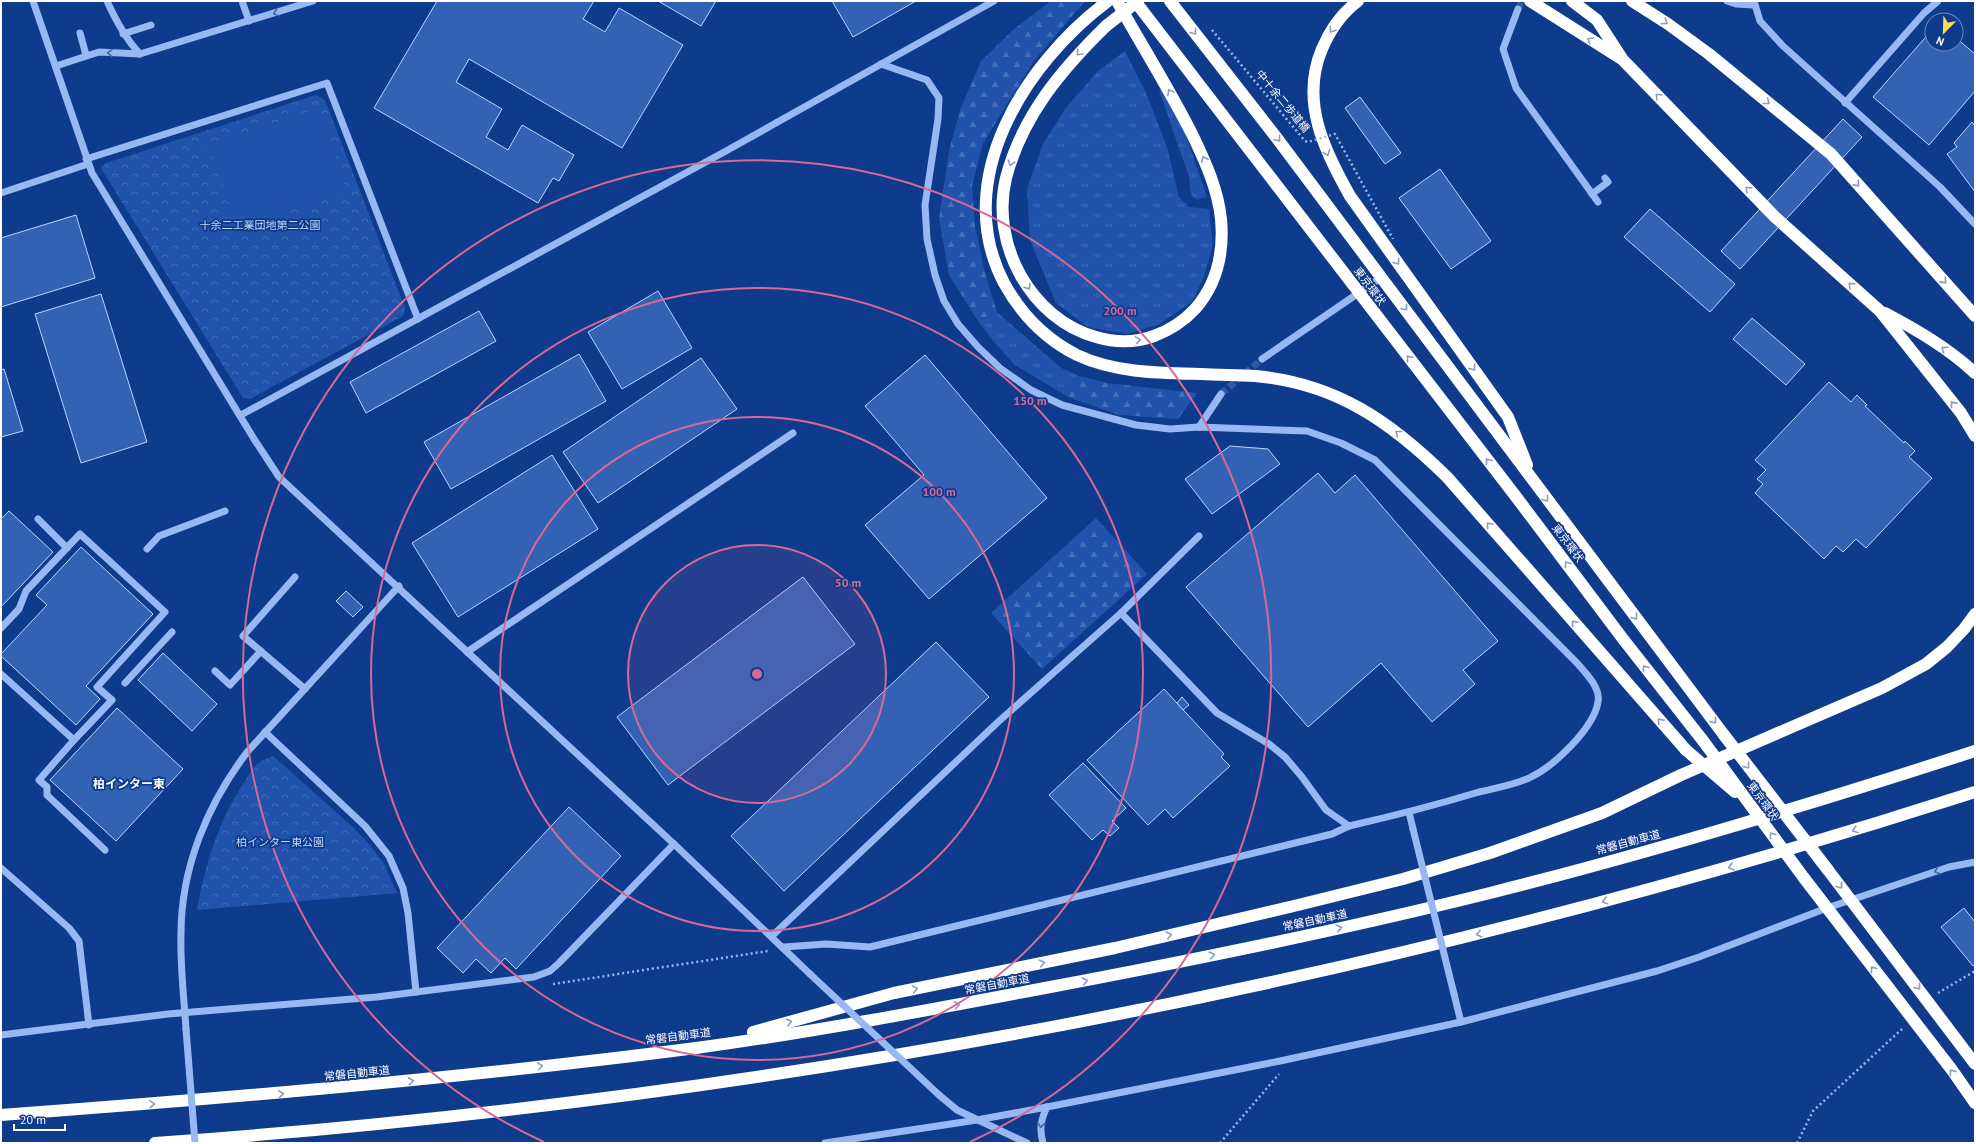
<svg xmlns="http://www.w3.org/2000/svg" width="1976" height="1144" font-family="'PT Sans','Noto Sans JP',sans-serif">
<defs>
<pattern id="grass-tufts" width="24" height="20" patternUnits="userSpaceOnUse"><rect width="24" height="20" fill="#2153ad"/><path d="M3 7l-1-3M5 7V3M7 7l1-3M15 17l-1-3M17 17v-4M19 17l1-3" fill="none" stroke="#426db9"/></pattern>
<pattern id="forest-firs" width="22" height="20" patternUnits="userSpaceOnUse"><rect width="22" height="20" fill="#2153ad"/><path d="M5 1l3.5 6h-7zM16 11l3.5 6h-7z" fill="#426db9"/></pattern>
<pattern id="park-crowns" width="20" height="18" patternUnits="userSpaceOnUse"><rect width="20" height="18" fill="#2153ad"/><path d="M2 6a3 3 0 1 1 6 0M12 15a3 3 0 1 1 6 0" fill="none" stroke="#426db9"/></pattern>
</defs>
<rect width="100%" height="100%" fill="#0f3b8d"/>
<!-- grass -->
<g fill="url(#grass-tufts)">
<polygon points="1125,51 1146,93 1167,147 1179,197 1189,207 1209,209 1213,244 1204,277 1192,302 1159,324 1127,334 1088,327 1056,303 1030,240 1027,189 1043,144 1065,109 1097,72"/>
<polygon points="1159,90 1164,90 1182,124 1207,197 1196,199 1191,195 1189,177"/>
<polygon points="997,312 1061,368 1079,376 1068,397 1015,365 994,342 978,321"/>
</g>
<!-- forest -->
<g fill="url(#forest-firs)">
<polygon points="1051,1 1085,1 1034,61 983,143 972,186 975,226 985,273 997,312 978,321 949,275 939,218 949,151 960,110 981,61 1014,29"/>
<polygon points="1079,376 1107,383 1197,393 1178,419 1119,415 1068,397"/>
<polygon points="1096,518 1147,574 1042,669 991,613"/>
</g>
<!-- park -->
<g fill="url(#park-crowns)">
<polygon points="316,95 325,100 405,308 403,316 250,399 243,398 101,168 106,163"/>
<path d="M273,756L354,828L369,844L383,862L397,893L197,910C205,866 217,825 241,787C246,779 251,771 257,764C261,761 268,758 273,756Z"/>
</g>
<!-- garden -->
<polygon fill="#2153ad" points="315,110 322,113 347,191 236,226 212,151 204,153 202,146"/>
<!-- building -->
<g fill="#3362b5" stroke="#bed5fe">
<polygon points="437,1 594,1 583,19 605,32 619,8 683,45 622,148 469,59 456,82 502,109 486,137 508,150 522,125 574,155 559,181 553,178 538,203 374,108"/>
<polygon points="658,1 716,1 701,26"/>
<polygon points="832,1 916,1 853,37"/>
<polygon points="1932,30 1932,44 1956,44 1956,38 1975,54 1975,91 1929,145 1873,97"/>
<polygon points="1360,97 1401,153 1385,164 1345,108"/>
<polygon points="1843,119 1862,137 1740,269 1721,251"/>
<polygon points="1972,122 1975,126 1975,192 1947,154 1957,147 1954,143"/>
<polygon points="1440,169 1491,241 1451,269 1399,198"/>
<polygon points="1650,209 1735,284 1710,312 1624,237"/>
<polygon points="76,215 95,278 1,307 1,238"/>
<polygon points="658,291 692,348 622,389 588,332"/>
<polygon points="101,294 147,442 81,463 35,314"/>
<polygon points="479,311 496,341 366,413 350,382"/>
<polygon points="1752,318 1805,364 1786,385 1733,339"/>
<polygon points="579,354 606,401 451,489 424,442"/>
<polygon points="925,355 1047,498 929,599 865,525 924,475 865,406"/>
<polygon points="701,358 737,409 598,503 563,452"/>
<polygon points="4,369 23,431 1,437 1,370"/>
<polygon points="1829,382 1851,402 1857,395 1867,405 1865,406 1904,443 1905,441 1915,451 1909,457 1932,478 1866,548 1856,539 1843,552 1836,546 1824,559 1755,493 1763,484 1757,479 1766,470 1755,460"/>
<polygon points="1230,446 1268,449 1280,464 1212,514 1185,479"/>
<polygon points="552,455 598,529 458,617 412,543"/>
<polygon points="1318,473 1335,493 1355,475 1498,641 1463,670 1475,684 1432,722 1381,663 1308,727 1186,587"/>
<polygon points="9,511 53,552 1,607 1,519"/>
<polygon points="81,547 153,614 86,686 100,699 76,725 1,656 1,654 47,605 36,595"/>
<polygon points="803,577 855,644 668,785 617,717"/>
<polygon points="346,591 363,607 353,617 336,601"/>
<polygon points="936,642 989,697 784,891 731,836"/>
<polygon points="163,653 217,704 192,731 138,680"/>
<polygon points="1164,689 1224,754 1221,757 1230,766 1173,818 1165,809 1148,825 1087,760"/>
<polygon points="1182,697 1189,705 1183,710 1177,703"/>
<polygon points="117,708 183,769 116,841 50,780"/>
<polygon points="1083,763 1126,808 1112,821 1119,828 1110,836 1103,830 1092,840 1049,795"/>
<polygon points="569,807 621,856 516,969 505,958 491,973 476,959 463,973 437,948"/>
<polygon points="1964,908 1975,922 1975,964 1973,966 1941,927"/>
</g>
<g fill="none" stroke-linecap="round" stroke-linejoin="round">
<!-- minor-tunnel -->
<g stroke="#33589e" stroke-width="7" stroke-dasharray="7 3.5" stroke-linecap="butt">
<polyline points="1518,9 1522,1"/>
<polyline points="1221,394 1262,359"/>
</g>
<!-- path -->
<g stroke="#97b8f3" stroke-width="2.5" stroke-dasharray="2 3" stroke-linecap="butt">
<polyline points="553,984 768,951"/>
<polyline points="1938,993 1975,971"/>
<polyline points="1220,1143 1279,1074"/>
<polyline points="1797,1143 1813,1111 1902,1029"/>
</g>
<!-- minor -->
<g stroke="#97b8f3" stroke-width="7">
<polyline points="33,1 92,173 254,439 279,477 674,844 810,974"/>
<path d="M107,1C116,21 125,38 140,54"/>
<polyline points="242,1 249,21"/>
<polyline points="1727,1 1736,4 1754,5"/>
<polyline points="1754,1 1760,21 1783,46 1940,187 1975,224"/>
<polyline points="1518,9 1503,49 1516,88 1598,202"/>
<polyline points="80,33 86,55"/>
<polyline points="123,34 151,25"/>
<polyline points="56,66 99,52 140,54 313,1"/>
<polyline points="1845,103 1924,13 1938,1"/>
<polyline points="86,159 327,83 418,319"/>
<polyline points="1,193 88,164"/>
<polyline points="1592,194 1608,182 1605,178"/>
<polyline points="1262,359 1382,277"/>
<polyline points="241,415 726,151 994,1"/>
<polyline points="1199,427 1221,394"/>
<polyline points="38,519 67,548"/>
<polyline points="147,549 159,536 225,511"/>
<polyline points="295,577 243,636 305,689"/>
<polyline points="1121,613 1199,536"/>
<polyline points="1,628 19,609 26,591 80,534 165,612 97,687 112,700 74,740 1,674"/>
<polyline points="467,652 793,433"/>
<polyline points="215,671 230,685 261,651"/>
<polyline points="125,683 172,632"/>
<polyline points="265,732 365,826 389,856 403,888 408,913 416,992"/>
<polyline points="74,740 39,780 47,787 47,795 105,850"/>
<polyline points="1409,812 1413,829"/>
<polyline points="1,868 69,928 79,941 89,1025"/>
<path d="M772,936L998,722L1121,613L1217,713L1269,744L1285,757L1302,777L1326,810L1349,826C1393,816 1436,805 1479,792C1495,788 1516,785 1531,777C1554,766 1594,728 1598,702C1601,688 1585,672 1577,663L1375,460L1341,443L1307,431L1199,427L1170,429L1136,425L1062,405L1031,390L1000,368L978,347L958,324L944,301L935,275L927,239L925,205L938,119L939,98L927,80L881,64"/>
<polyline points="784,947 826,944 870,947 1332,834 1349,826"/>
<polyline points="1454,994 1461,1022"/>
<path d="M186,1029C184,997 180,966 181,934C181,867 208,803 248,751L399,586"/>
<polyline points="1,1035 168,1014 377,997 534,977 550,971 559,963 674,844"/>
<polyline points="939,1095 957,1110 1027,1143"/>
<polyline points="825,1143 977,1120 1047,1107 1280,1061 1461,1022 1657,971 1699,957 1827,908 1949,867 1975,862"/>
<path d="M1043,1143C1039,1129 1041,1119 1047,1107"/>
</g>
<!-- highway -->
<g stroke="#fff" stroke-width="12">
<path d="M1108,1C1025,63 950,180 1004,283C1021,314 1045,339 1077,355C1115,373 1160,373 1201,374C1219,375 1237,375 1255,376C1336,383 1391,422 1447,477L1686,750"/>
<polyline points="1135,1 1517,498 1623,639 1704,742"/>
<polyline points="1170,1 1276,137 1724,735"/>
<path d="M1358,1C1342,13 1330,30 1322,49C1300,101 1324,150 1350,196L1508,417L1527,465"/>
<polyline points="1530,1 1620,58"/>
<polyline points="1572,1 1597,20 1623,60 1775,217 1880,311 1961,413 1975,436"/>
<polyline points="1632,1 1668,24 1709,54 1831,154 1975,316"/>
<path d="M1106,26C1062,69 1022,116 1006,178C990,244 1031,319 1096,337C1116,343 1135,343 1154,336C1170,330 1183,322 1195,309C1217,284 1224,252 1221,219C1218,190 1206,163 1193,136C1170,90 1142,46 1117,1"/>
<path d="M1885,313C1917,330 1948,348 1975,373"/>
<polyline points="1828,870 1975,1064"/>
<polyline points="1804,878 1952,1070 1975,1103"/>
<polyline points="753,1032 894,993 1115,948 1298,905 1403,879 1490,853 1602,813 1681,775 1882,688 1926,664 1947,647 1964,629 1975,614"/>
<path d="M1,1115C233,1098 465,1078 696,1048C813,1032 929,1010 1045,988C1194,960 1342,930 1490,893C1653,852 1815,803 1975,751"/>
<path d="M155,1143C773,1099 1385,982 1975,792"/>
</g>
<!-- path-bridge -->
<polyline stroke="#97b8f3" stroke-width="2.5" stroke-dasharray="2 3" stroke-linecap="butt" points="1212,30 1305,141 1308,142 1335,134 1393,239"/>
<!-- minor-bridge -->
<g stroke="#97b8f3" stroke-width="7">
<polyline points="1413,829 1454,994"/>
<polyline points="810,974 939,1095"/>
<polyline points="186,1029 195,1143"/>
</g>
<!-- highway-bridge -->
<g stroke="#fff" stroke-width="12">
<polyline points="1106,26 1138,1"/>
<polyline points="1724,735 1828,870"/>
<polyline points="1704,742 1804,878"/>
<polyline points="1686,750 1735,792"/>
</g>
</g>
<!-- one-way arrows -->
<defs><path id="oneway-chevron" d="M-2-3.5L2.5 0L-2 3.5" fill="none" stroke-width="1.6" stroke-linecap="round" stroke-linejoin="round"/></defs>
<g stroke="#3f67b1">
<use href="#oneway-chevron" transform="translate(276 13) rotate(163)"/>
<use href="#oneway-chevron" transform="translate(110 53) rotate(-178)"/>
<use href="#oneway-chevron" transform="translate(1937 871) rotate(161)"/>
<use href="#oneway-chevron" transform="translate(1041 1125) rotate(96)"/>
</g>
<g stroke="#879dc6">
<use href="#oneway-chevron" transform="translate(1665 22) rotate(34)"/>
<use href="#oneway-chevron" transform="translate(1332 30) rotate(124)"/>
<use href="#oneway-chevron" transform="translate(1194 32) rotate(52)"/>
<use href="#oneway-chevron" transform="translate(1590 40) rotate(-149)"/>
<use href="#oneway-chevron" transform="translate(1079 53) rotate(133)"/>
<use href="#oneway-chevron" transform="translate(1170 92) rotate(-118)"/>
<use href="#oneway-chevron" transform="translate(1658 96) rotate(-134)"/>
<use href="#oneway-chevron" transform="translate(1767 102) rotate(39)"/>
<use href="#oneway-chevron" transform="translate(1278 139) rotate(53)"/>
<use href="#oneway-chevron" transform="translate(1327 153) rotate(69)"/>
<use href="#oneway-chevron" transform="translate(1204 159) rotate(-115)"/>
<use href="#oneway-chevron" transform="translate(1011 163) rotate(107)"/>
<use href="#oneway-chevron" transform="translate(1857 184) rotate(48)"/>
<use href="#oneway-chevron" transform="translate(1748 189) rotate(-134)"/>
<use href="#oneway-chevron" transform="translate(1397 262) rotate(54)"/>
<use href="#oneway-chevron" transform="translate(1944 281) rotate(48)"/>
<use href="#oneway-chevron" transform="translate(1851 285) rotate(-138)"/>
<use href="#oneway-chevron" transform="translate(1028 287) rotate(57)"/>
<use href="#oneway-chevron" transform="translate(1405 308) rotate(53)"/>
<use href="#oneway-chevron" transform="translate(1138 340) rotate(-9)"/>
<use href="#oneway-chevron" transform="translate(1944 349) rotate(-144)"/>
<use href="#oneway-chevron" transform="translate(1409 358) rotate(-128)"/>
<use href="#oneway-chevron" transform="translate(1473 368) rotate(55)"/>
<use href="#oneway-chevron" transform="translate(1953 404) rotate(-129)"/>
<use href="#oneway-chevron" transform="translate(1398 433) rotate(-142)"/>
<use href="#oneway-chevron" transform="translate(1488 461) rotate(-128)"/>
<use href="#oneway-chevron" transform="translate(1546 499) rotate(53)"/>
<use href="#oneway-chevron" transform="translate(1489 525) rotate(-131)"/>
<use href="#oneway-chevron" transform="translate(1567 564) rotate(-127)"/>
<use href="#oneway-chevron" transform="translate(1635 617) rotate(53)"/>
<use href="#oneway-chevron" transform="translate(1574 623) rotate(-131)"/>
<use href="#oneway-chevron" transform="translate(1645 668) rotate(-128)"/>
<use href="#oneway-chevron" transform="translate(1660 721) rotate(-131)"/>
<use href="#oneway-chevron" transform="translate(1714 721) rotate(53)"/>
<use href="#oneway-chevron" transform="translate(1747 766) rotate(52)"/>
<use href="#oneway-chevron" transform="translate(1855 830) rotate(163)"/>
<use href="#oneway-chevron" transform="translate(1772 835) rotate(-127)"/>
<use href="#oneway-chevron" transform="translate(1731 867) rotate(163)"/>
<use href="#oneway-chevron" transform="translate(1840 886) rotate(52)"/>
<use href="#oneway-chevron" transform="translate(1605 901) rotate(165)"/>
<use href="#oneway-chevron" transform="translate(1339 928) rotate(-13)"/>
<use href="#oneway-chevron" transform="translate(1479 934) rotate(167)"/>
<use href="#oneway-chevron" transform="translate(1169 935) rotate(-13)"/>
<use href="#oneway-chevron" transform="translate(1212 955) rotate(-12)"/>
<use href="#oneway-chevron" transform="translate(1042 963) rotate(-12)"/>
<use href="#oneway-chevron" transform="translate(1873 969) rotate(-128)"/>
<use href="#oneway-chevron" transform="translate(1085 981) rotate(-11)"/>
<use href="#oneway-chevron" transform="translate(1918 987) rotate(52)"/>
<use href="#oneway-chevron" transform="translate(915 989) rotate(-12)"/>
<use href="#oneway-chevron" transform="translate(957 1005) rotate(-11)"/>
<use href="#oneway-chevron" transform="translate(789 1022) rotate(-15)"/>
<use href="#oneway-chevron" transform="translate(540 1066) rotate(-7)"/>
<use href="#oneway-chevron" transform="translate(1952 1072) rotate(-126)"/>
<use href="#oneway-chevron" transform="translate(411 1081) rotate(-6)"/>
<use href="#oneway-chevron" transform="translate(281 1094) rotate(-6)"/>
<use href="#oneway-chevron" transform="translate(152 1104) rotate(-4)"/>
</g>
<!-- distance rings -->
<circle cx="757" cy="674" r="129" fill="#d76994" fill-opacity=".12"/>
<g fill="none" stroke="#d76994" stroke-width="2">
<circle cx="757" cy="674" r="129"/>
<circle cx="757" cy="674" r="257"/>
<circle cx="757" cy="674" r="386"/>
<path d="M544 1142A514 514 0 1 1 970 1142"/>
</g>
<g text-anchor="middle" stroke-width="3.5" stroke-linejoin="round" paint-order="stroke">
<!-- street labels -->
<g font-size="11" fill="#fff" stroke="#0f3b8d">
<text transform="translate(1283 101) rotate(50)" y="4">中十余二歩道橋</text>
<text transform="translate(1370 286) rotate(53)" y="4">東京環状</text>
<text transform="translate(1568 543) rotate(53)" y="4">東京環状</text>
<text transform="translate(1763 801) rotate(54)" y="4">東京環状</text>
<text transform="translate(1628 842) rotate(-15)" y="4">常磐自動車道</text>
<text transform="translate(1315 920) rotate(-12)" y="4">常磐自動車道</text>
<text transform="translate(997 984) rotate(-11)" y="4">常磐自動車道</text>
<text transform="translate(678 1036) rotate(-7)" y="4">常磐自動車道</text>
<text transform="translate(357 1073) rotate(-6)" y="4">常磐自動車道</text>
</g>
<!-- park labels -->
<g font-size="11" fill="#bed5fe" stroke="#0f3b8d">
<text x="260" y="229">十余二工業団地第二公園</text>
<text x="280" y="846">柏インター東公園</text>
</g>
<!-- neighbourhood labels -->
<g font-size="12" font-weight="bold" fill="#fff" stroke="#0f3b8d">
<text x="129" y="788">柏インター東</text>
</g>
</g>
<circle cx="757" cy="674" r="6" fill="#d76994" stroke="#0f3b8d" stroke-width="2"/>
<g font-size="12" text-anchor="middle" font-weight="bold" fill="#d76994" stroke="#0f3b8d" stroke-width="3.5" stroke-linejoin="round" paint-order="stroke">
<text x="1120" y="315">200 m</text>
<text x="1030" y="405">150 m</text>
<text x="939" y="496">100 m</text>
<text x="848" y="587">50 m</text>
</g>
<!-- border -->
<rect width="1976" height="1144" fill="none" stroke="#ffffff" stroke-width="4"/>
<!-- north arrow -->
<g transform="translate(1944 32) rotate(203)"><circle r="19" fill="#0f3b8d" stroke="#6f89bb"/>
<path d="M0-3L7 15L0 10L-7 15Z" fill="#ffdd58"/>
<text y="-6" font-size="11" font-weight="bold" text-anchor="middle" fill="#ffffff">N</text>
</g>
<!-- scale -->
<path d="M14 1124v6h51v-6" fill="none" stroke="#ffffff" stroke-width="2"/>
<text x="20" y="1124" font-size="12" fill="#ffffff" stroke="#0f3b8d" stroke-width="3" paint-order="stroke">20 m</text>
</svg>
